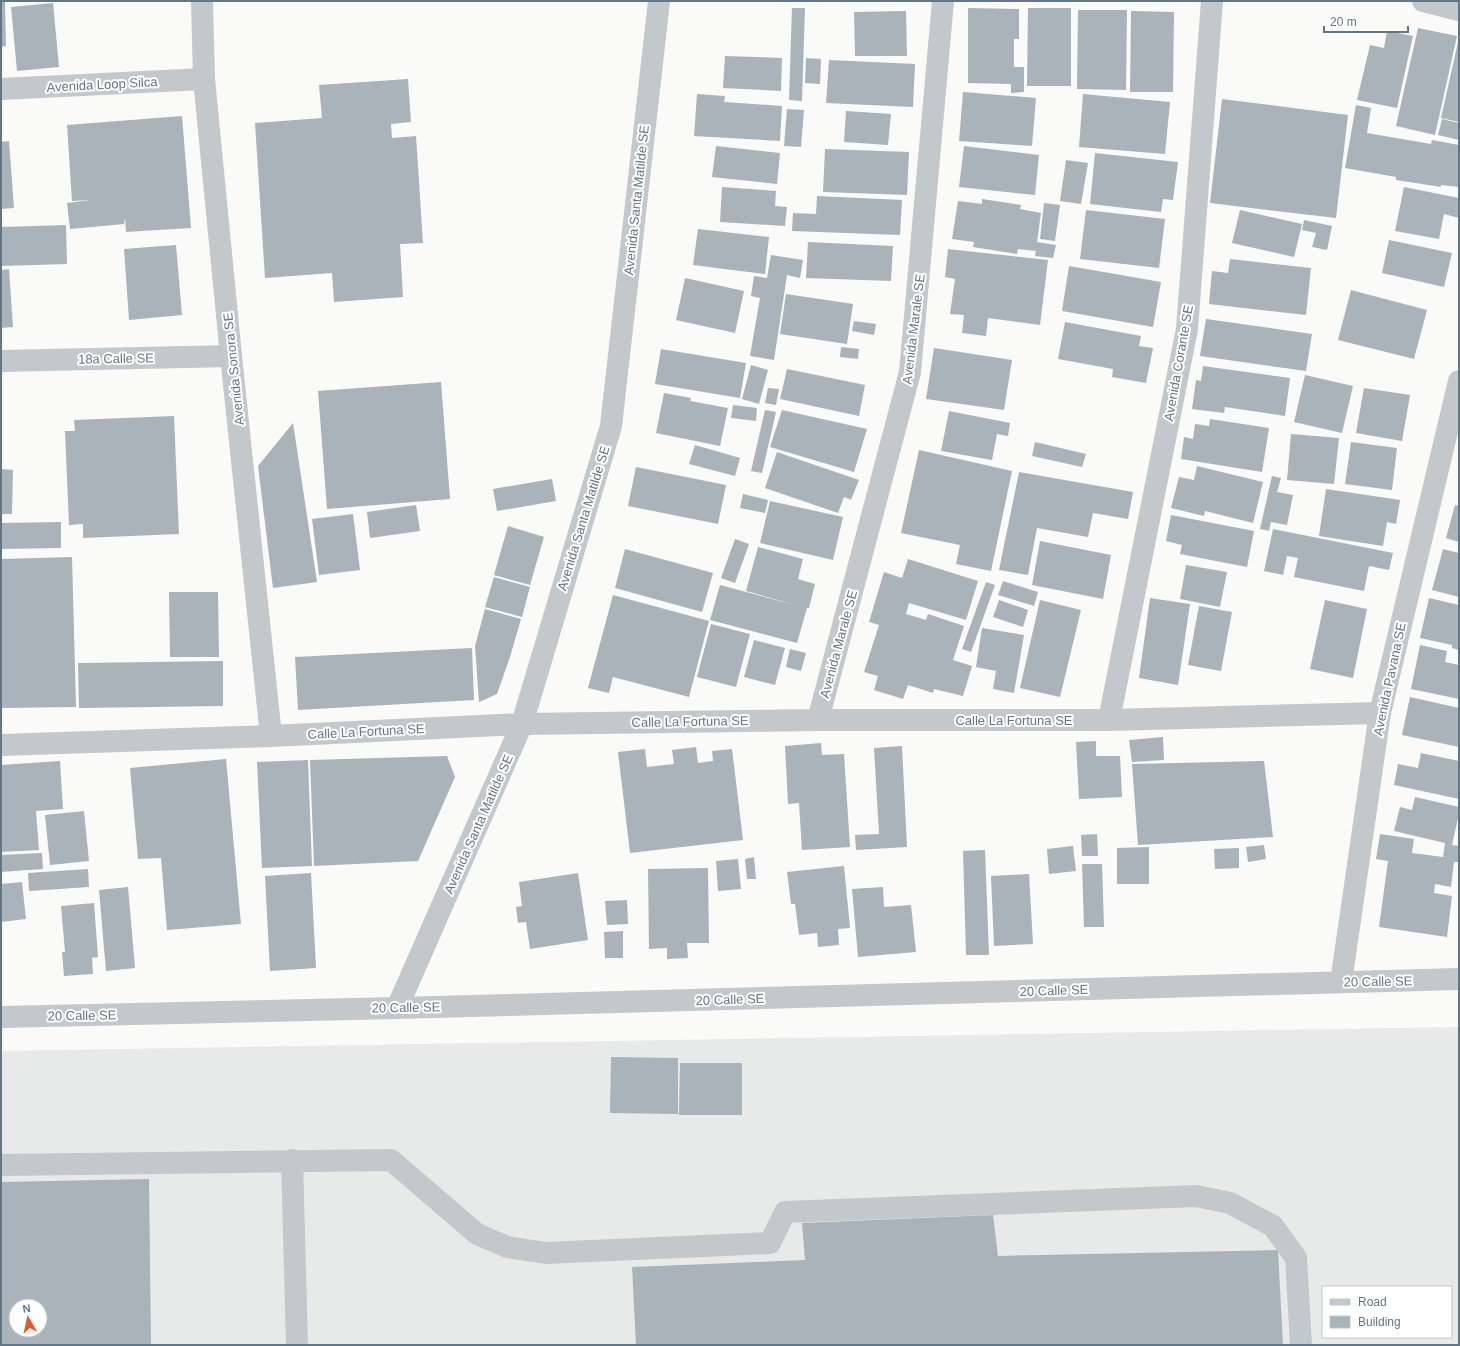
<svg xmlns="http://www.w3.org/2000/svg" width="1460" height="1346" font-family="Arial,sans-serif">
<rect width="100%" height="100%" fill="#fafaf8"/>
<!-- built -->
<path fill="#e8e9e9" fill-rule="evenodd" d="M1459,1027V1345H1V1051ZM1323,1287H1451V1337H1323ZM16,1306H40V1330H16Z"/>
<!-- building -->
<g fill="#aab3b9" fill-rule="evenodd">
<polygon points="1,1 5,1 6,46 1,47"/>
<polygon points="53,3 59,67 17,71 11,7"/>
<polygon points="792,8 805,8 802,101 789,100"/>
<polygon points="968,8 1019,9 1019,39 1014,39 1014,67 1024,67 1024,92 1011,93 1011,84 968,83"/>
<polygon points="1028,8 1071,8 1071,86 1027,86"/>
<polygon points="1078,10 1127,10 1126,90 1077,89"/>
<polygon points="906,11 907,56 855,56 854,12"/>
<polygon points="1131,11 1174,12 1173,92 1130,92"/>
<polygon points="1418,28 1457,36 1435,135 1396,126"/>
<polygon points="1387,31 1413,36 1397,108 1357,100 1370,45 1384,48"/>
<polygon points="1458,42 1459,42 1459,122 1441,118"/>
<polygon points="725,56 782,58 781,91 723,88"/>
<polygon points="806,58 821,59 820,84 805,83"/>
<polygon points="829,60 915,64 913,107 826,103"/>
<polygon points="408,79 411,122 391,124 392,138 416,136 423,243 400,244 403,297 334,302 332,273 265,278 255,123 322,118 319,85"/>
<polygon points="963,92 1036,98 1032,146 959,141"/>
<polygon points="697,94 725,96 724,102 782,106 780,141 694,136"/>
<polygon points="1083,94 1170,102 1165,154 1079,147"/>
<polygon points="1222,99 1348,115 1336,218 1210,203"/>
<polygon points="1356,105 1371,108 1367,133 1431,144 1432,140 1459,145 1459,187 1441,185 1441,187 1396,180 1396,177 1345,168"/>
<polygon points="787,109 804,110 801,147 784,146"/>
<polygon points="846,111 891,114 888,145 844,142"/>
<polygon points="182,116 191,228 126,232 125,218 124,224 70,229 67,203 90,200 72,201 67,125"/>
<polygon points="1442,119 1459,123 1459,140 1438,135"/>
<polygon points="9,141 14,208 1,209 1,142"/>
<polygon points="716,146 780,153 777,184 712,177"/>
<polygon points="964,146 1039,155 1035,195 959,187"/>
<polygon points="825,149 909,152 907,195 823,192"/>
<polygon points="1095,153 1178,162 1173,200 1163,199 1161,212 1090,204"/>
<polygon points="1066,160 1088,163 1081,204 1060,201"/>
<polygon points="722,187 776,191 775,206 787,207 785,226 720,222"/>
<polygon points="1404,187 1459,198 1459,218 1444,214 1439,239 1395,231"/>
<polygon points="817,196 902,200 900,235 792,231 793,213 816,214"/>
<polygon points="982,199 1021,205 1020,209 1041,213 1037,242 1056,245 1053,258 1035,256 1036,251 1018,249 1017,254 973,247 974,242 952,239 958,201 982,204"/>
<polygon points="1044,203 1060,205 1055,241 1040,239"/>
<polygon points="1086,210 1165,219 1159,268 1080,259"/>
<polygon points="1240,210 1302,224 1294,257 1232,243"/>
<polygon points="1304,220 1332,226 1327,250 1312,247 1316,233 1302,230"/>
<polygon points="66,225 67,264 1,266 1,227"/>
<polygon points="698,229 769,237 765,274 693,265"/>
<polygon points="1389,240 1452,253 1444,287 1382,273"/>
<polygon points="808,242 893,246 891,281 806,278"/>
<polygon points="176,245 182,315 129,320 124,249"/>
<polygon points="948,249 1048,260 1040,325 988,318 986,336 962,333 964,315 950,314 955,279 945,277"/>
<polygon points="771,255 803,260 800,278 787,275 774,360 750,356 760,298 751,296 754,276 767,278"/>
<polygon points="1230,259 1311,268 1306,315 1209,304 1212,271 1228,273"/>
<polygon points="1069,266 1161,282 1153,327 1062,311"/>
<polygon points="9,269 13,327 1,328 1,270"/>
<polygon points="685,278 744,291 735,333 676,320"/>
<polygon points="1351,290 1427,310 1414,359 1338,340"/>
<polygon points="786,294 853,304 847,344 780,334"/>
<polygon points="1206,319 1312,334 1306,371 1200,356"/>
<polygon points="854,321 876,324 874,335 852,331"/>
<polygon points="1065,322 1141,336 1139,346 1153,348 1146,383 1112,377 1113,369 1058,359"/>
<polygon points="841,347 859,349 858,359 840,357"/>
<polygon points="934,348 1012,360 1004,410 926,399"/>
<polygon points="661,349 746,363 740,398 655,384"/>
<polygon points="751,365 768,370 759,404 742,399"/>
<polygon points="1203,366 1290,378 1285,416 1225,407 1224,413 1192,409 1196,380 1201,381"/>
<polygon points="787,369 865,385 859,416 780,399"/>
<polygon points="1305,375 1353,386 1342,433 1294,422"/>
<polygon points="441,382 450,499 327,509 318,391"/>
<polygon points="768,388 779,389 776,405 765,403"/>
<polygon points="1364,388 1410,395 1402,441 1356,433"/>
<polygon points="664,393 691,398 690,401 728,408 720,446 656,433"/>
<polygon points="733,405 757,408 756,421 731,418"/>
<polygon points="765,410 776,412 762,473 751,471"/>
<polygon points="782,410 867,429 854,472 770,447"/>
<polygon points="949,411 1010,423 1008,436 997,434 992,460 941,451"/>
<polygon points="174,416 179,534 83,538 83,524 69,525 65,431 75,431 74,420"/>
<polygon points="1210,419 1269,428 1262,472 1181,459 1184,437 1193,439 1195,424 1209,426"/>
<polygon points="293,423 317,582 273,588 258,466"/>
<polygon points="1291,434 1339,438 1334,484 1287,480"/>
<polygon points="1035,442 1086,454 1082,467 1032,456"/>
<polygon points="1351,442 1397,448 1392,490 1345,484"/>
<polygon points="695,445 740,458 735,476 689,464"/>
<polygon points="919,450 1012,471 991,571 956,564 960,545 901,533"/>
<polygon points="777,452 859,480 851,500 844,497 838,513 765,488"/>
<polygon points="1197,466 1263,482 1253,523 1205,511 1204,516 1171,508 1179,477 1194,480"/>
<polygon points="636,467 726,485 718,524 628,506"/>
<polygon points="1,469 13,470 12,514 1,514"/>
<polygon points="1019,472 1133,492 1128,519 1093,513 1088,537 1037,528 1028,575 999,570"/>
<polygon points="1272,476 1281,478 1277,492 1293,495 1287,525 1271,522 1269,531 1260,529"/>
<polygon points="552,479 556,501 497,511 493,489"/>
<polygon points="1326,489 1400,500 1396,524 1387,522 1383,546 1319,536"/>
<polygon points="743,494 768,500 765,513 740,508"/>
<polygon points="770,501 843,517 833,560 760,543"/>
<polygon points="416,505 420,531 370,538 367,512"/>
<polygon points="1455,505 1459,506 1459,542 1446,538"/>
<polygon points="353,514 360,570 319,575 312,519"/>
<polygon points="1171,515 1254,531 1247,567 1180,554 1182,545 1166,541"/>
<polygon points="61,522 61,548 1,549 1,523"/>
<polygon points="508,526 544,537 530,585 494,575"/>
<polygon points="1273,529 1393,553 1389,570 1369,566 1364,591 1294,577 1298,558 1287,556 1283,575 1264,571"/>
<polygon points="735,539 749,544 735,583 721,578"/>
<polygon points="1040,541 1111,555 1103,599 1032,585"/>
<polygon points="758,547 803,559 798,579 815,584 809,608 807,608 797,643 710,620 720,585 799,606 746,591"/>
<polygon points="625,549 713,573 702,612 615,588"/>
<polygon points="1443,549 1459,553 1459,597 1432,590"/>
<polygon points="72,557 76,707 1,708 1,559"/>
<polygon points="908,559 978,581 966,620 909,603 906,614 926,620 928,614 964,626 953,660 972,666 963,696 934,689 933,693 908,685 903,699 874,690 878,676 864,672 879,625 869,622 884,572 902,578"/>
<polygon points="1186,565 1227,572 1220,607 1180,599"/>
<polygon points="494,577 530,587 522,617 485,607"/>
<polygon points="1003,581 1038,592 1034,606 998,595"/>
<polygon points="986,582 995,585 971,652 962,649"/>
<polygon points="169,592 218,592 219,657 170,657"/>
<polygon points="613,595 709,621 689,697 613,677 609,693 588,688"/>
<polygon points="1150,598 1190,604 1178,685 1139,678"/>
<polygon points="1429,598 1459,605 1459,650 1452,648 1452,645 1420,638"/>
<polygon points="999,600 1028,610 1023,627 993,617"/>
<polygon points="1040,600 1081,610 1060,697 1020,688"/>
<polygon points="1325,600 1367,609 1353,678 1310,669"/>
<polygon points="1199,606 1232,612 1221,671 1188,665"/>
<polygon points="485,609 521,619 510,657 497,694 479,702 475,646"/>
<polygon points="711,624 750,634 736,687 697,677"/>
<polygon points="982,628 1024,635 1014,693 993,689 996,671 976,667"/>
<polygon points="754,640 785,648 775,685 744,677"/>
<polygon points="1420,645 1447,651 1445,662 1459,665 1459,699 1411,689"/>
<polygon points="472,648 474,700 298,710 295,657"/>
<polygon points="790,649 806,653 801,671 786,667"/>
<polygon points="223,661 223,706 79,708 78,663"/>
<polygon points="1410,697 1459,708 1459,747 1402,735"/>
<polygon points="1163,737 1164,760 1132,762 1129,740"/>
<polygon points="1096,741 1096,756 1120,756 1122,797 1079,799 1076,742"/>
<polygon points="821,743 822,755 844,754 850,847 802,850 799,803 788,804 785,746"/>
<polygon points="902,746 907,847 856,850 855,835 879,834 874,748"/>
<polygon points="696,747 698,763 713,761 712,751 732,749 743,840 630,853 618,752 645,749 647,767 674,764 672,750"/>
<polygon points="1421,753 1459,761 1459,799 1394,785 1398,764 1418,768"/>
<polygon points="447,756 455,777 418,861 314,866 310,760"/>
<polygon points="226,759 241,924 167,930 161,858 138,859 130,768"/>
<polygon points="308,760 312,866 262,868 257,762"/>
<polygon points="60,761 63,809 36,811 39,850 1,852 1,765"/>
<polygon points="1264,761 1273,837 1138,845 1132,764"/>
<polygon points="1415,797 1459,807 1459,814 1452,845 1459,846 1459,862 1454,862 1451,887 1435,884 1434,893 1452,896 1447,937 1379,927 1388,861 1376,859 1380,834 1414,839 1412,853 1443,857 1445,843 1394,831 1400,807 1412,810"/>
<polygon points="84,811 89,861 50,865 45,815"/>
<polygon points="1097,834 1098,856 1082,856 1081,835"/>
<polygon points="1264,845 1266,859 1248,862 1246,847"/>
<polygon points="1073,846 1076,871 1049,874 1047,849"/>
<polygon points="1149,847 1149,884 1117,884 1117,848"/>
<polygon points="1239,848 1239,868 1215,869 1214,849"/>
<polygon points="985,850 989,955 966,955 963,851"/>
<polygon points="42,853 43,869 1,872 1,855"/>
<polygon points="754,857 756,879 747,879 745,859"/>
<polygon points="738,859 741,889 718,891 716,861"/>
<polygon points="1082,864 1102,864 1104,927 1084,927"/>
<polygon points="844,866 850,928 838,929 839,945 818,947 817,933 799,935 795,904 791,904 787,872"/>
<polygon points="708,868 709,943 687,943 688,958 667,959 667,948 649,949 648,869"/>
<polygon points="88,869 89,887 29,891 28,873"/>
<polygon points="311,873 316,968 270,971 265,876"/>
<polygon points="578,873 588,940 530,949 526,922 518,923 516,907 522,906 519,882"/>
<polygon points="1029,874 1033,944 994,946 991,876"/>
<polygon points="22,882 26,919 1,922 1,884"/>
<polygon points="128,887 135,968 106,971 99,890"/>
<polygon points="883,887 884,907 911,905 916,952 858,957 852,889"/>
<polygon points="627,900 628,924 607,925 605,901"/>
<polygon points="94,903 98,957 92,958 93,974 64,976 62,952 65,952 61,906"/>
<polygon points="623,931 623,958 605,958 604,932"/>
<polygon points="611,1057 678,1058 678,1114 610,1113"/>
<polygon points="680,1063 742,1063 742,1115 679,1115"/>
<path d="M149,1179L151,1345H1V1182ZM16,1306H40V1330H16Z"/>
<polygon points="993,1215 998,1256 1278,1250 1283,1345 636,1345 632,1267 805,1260 802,1223"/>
</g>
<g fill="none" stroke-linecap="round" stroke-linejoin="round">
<!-- minor -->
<g stroke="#c3c8cc" stroke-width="22">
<polyline points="202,1 204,79 231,356 271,736"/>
<polyline points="1423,1 1459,10"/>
<polyline points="1,89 204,79"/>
<polyline points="1,361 231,356"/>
<polyline points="818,720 910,372 943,1"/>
<polyline points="1109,720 1187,329 1212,1"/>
<polyline points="1,745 271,736 522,724 818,720 1109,720 1380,713"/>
<polyline points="1341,982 1380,713 1459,381"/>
<polyline points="397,1008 522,724 611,426 659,1"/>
<polyline points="1,1017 397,1008 1459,979"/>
<polyline points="292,1160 297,1345"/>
<polyline points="1,1165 391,1160 477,1234 507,1247 546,1253 770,1243 785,1212 1196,1196 1230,1203 1273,1226 1296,1258 1301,1345"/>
</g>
</g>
<g text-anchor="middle" stroke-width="4" stroke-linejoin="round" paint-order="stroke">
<!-- street labels -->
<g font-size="13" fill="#657683" stroke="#fff">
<text transform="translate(102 84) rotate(-3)" y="5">Avenida Loop Silca</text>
<text transform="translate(636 200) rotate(-84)" y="5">Avenida Santa Matilde SE</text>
<text transform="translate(913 329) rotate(-83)" y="5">Avenida Marale SE</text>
<text transform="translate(116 358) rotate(-1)" y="5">18a Calle SE</text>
<text transform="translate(1178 363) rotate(-80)" y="5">Avenida Corante SE</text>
<text transform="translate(233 369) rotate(-96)" y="5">Avenida Sonora SE</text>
<text transform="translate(583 518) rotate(-73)" y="5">Avenida Santa Matilde SE</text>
<text transform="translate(838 644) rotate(-75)" y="5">Avenida Marale SE</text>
<text transform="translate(1389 679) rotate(-78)" y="5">Avenida Pavana SE</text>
<text x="1014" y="725">Calle La Fortuna SE</text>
<text transform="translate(690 721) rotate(-1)" y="5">Calle La Fortuna SE</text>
<text transform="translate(366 731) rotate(-3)" y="5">Calle La Fortuna SE</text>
<text transform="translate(478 824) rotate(-66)" y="5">Avenida Santa Matilde SE</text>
<text transform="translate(1378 981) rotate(-1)" y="5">20 Calle SE</text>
<text transform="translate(1054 990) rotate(-2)" y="5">20 Calle SE</text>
<text transform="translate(730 999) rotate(-2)" y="5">20 Calle SE</text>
<text transform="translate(406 1007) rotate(-1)" y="5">20 Calle SE</text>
<text transform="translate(82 1015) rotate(-1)" y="5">20 Calle SE</text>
</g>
</g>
<!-- border -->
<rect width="1460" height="1346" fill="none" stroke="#657683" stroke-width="4"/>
<!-- legend -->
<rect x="1322" y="1286" width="130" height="52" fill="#ffffff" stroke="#c1c8cd"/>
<rect x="1330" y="1299" width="20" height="6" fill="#c3c8cc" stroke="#c1c8cd"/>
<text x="1358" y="1306" font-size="12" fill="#657683">Road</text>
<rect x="1330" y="1316" width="20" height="12" fill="#aab3b9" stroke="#c1c8cd"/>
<text x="1358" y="1326" font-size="12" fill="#657683">Building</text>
<!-- north arrow -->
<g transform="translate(28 1318) rotate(351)"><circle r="19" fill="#ffffff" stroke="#c1c8cd"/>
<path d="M0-3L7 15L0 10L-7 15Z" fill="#e4572e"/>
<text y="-6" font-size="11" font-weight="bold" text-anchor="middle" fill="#657683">N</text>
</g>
<!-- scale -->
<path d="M1324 26v6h84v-6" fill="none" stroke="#657683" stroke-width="2"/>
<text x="1330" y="26" font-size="12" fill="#657683" stroke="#ffffff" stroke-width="3" paint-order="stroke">20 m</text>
</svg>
